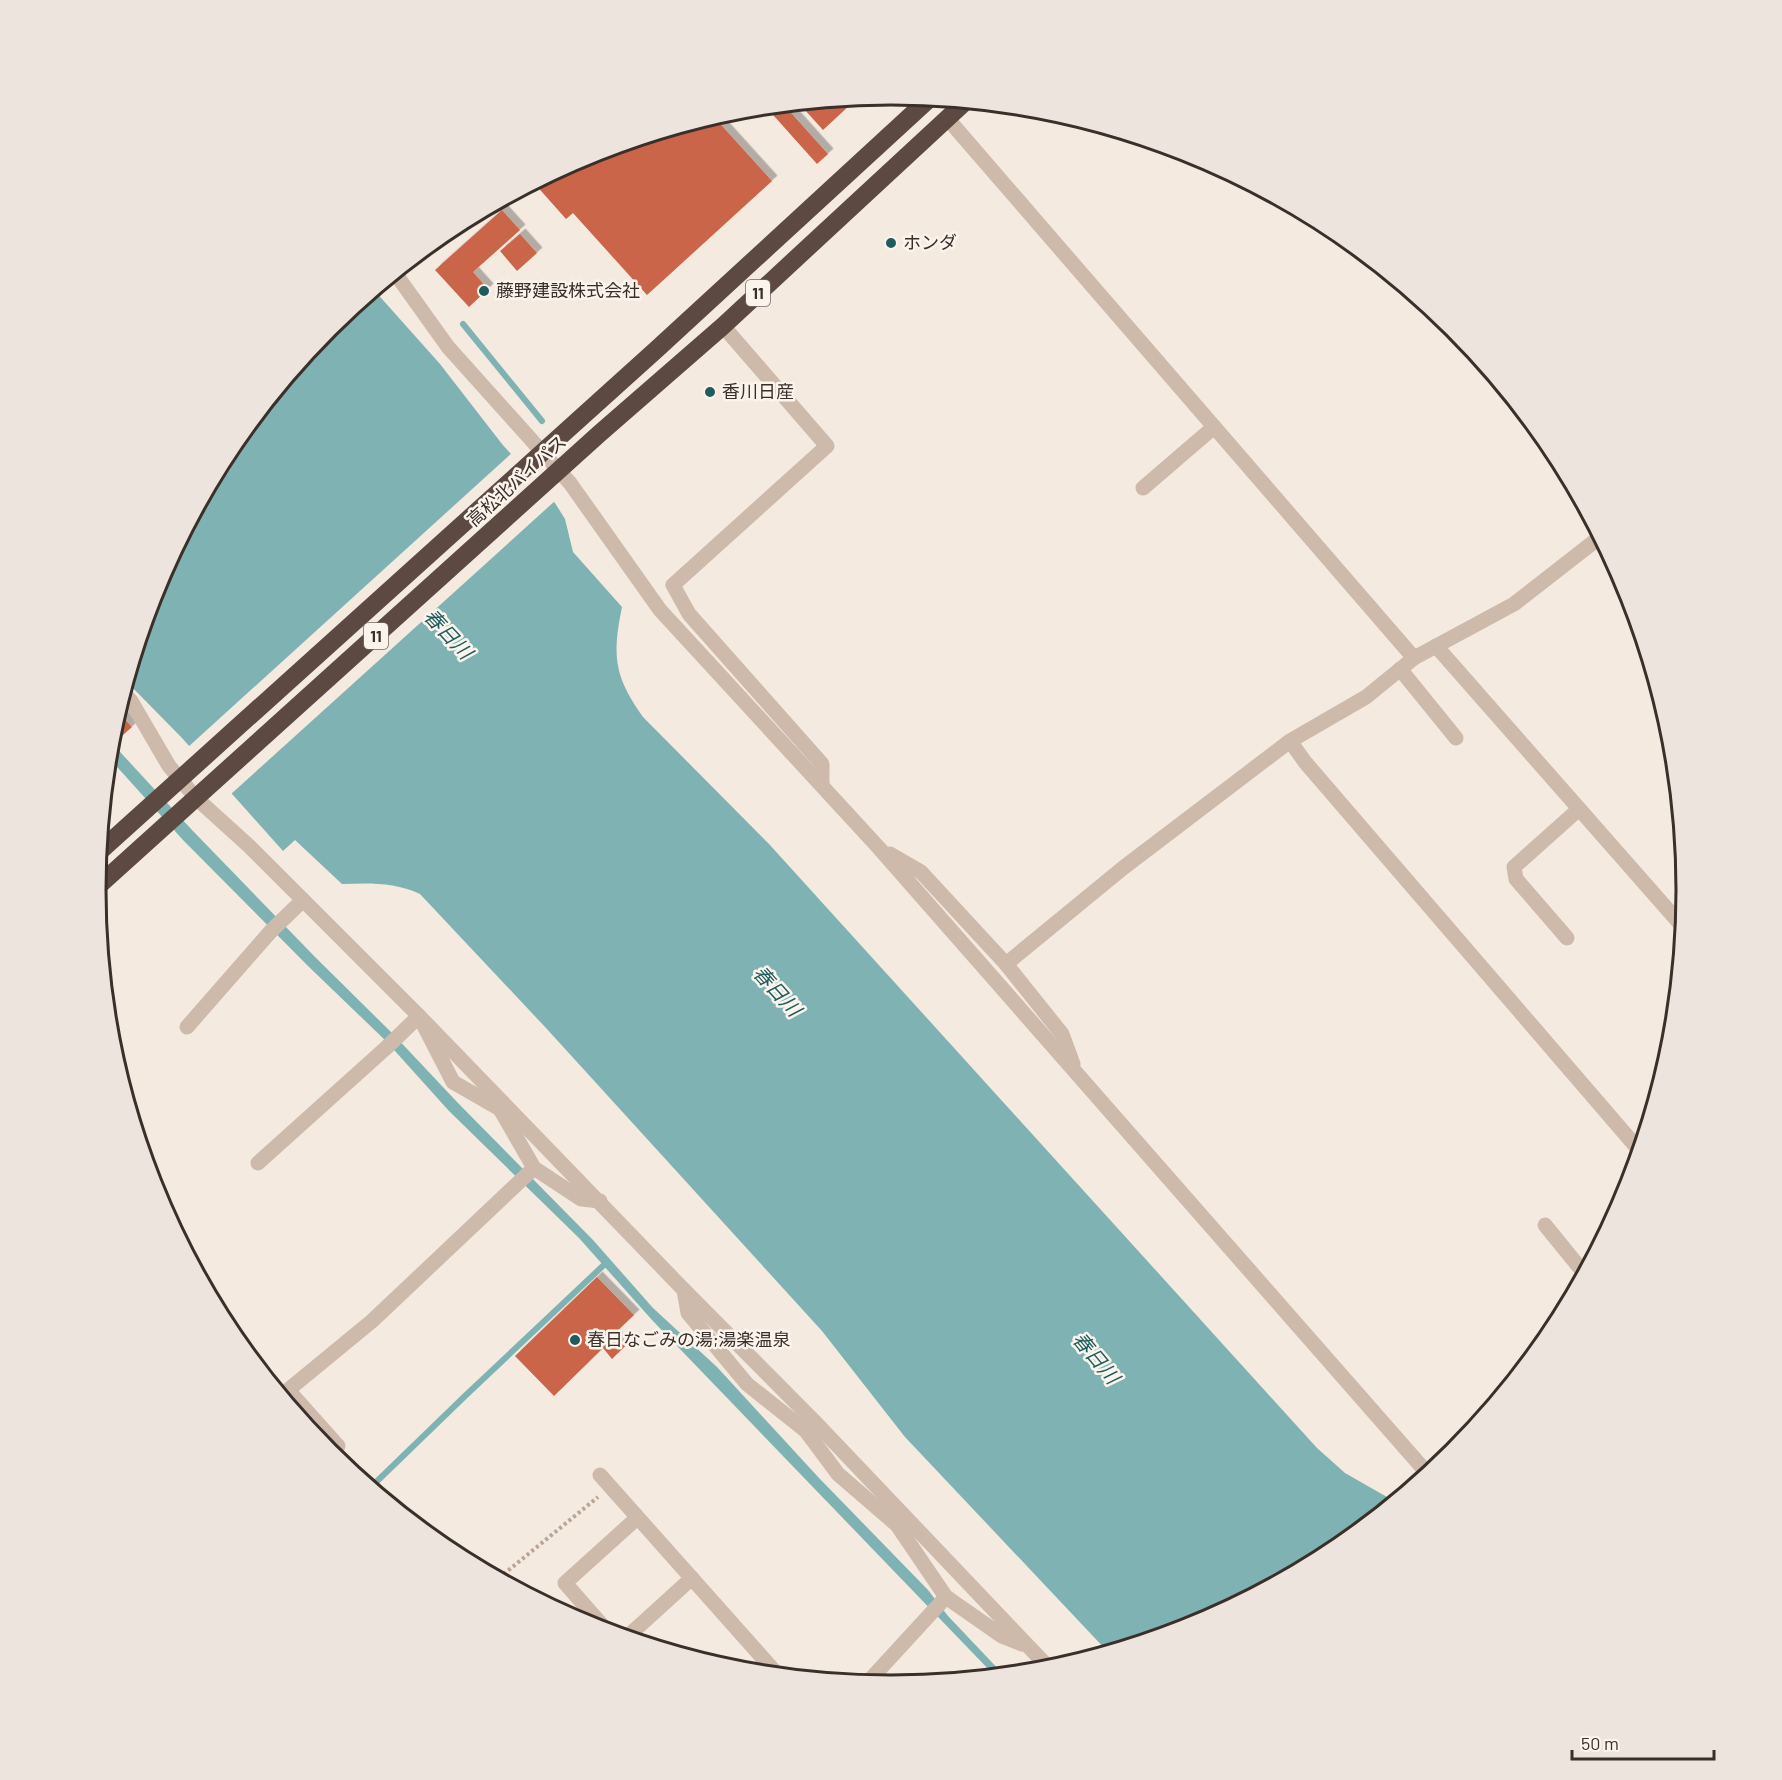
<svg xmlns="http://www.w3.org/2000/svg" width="1782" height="1780" font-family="Barlow,'Noto Sans JP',sans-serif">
<defs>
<filter id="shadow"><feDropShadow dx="5.5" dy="-5.5" stdDeviation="0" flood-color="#0004"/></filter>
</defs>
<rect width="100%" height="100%" fill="#f4eae0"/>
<!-- water -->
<g fill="#7eb2b3">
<path d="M374,290L440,364L502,444L555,503L565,519L573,552L622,607C612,656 614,676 643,717L769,844L1317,1448L1345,1473L1394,1501L1333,1552L1195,1625L1108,1652L905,1437L822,1331L546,1028L420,894C395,882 369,883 342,884L295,840L283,851L182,738L127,682L156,585L230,448L329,327Z"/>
<polygon points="110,741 192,830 315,957 393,1034 457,1102 593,1240 653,1308 717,1367 819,1478 928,1590 948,1616 1003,1674 994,1675 652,1320 579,1238 449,1111 386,1041 308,966 183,840 109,758"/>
</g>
<!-- pier -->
<polygon fill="#f4eae0" points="513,452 556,500 230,795 187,748"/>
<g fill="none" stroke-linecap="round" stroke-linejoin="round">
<!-- stream -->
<g stroke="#7eb2b3" stroke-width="6">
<polyline points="463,324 542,421"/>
<polyline points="371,1487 465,1396 607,1262"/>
</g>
</g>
<!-- building -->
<g fill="#ca6548" filter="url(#shadow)">
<polygon points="848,99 852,103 823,130 804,109 812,102"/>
<polygon points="782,105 784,105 828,154 817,164 766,107"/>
<polygon points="714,117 772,181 647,295 573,213 566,219 534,183 587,155"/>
<polygon points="502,210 520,230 473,272 488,289 469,307 435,270"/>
<polygon points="520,234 537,253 517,271 500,251"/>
<polygon points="118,712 132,727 115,742 111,737"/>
<polygon points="597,1277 634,1315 614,1334 625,1346 612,1359 603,1348 554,1396 515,1356"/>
</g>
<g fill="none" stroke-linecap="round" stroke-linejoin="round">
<!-- path -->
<polyline stroke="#b9a495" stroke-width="4" stroke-dasharray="3 3" stroke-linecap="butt" points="499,1578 598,1497"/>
<!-- street -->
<g stroke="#cdbaab" stroke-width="15">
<polyline points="947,118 1414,658"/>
<polyline points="395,273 448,347 570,483 660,610 879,848 1428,1474"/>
<polyline points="723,326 827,446 673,585 689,614 822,764 822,785"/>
<polyline points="1143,488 1214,427"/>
<polyline points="1436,646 1683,927"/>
<polyline points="1400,669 1456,738"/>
<polyline points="123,693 131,701 169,766 196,798 249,846 419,1016 684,1290 815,1422 1050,1669"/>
<polyline points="1290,741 1305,762 1639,1150"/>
<polyline points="890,854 921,872 1006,964"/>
<polyline points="1567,938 1516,879 1514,867 1579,809"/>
<polyline points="187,1027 271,931 303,900"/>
<polyline points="1073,1064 1062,1034 1006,964 1123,868 1290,741 1366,697 1414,658 1514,604 1600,537"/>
<polyline points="504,1104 500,1109 534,1168 581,1199 600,1201"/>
<polyline points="258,1163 387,1047 419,1016 453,1082 500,1109"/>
<polyline points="1545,1225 1584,1273"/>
<polyline points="684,1290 688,1313 747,1384 806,1431 813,1424"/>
<polyline points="288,1390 338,1446"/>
<polyline points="282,1395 372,1321 534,1168"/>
<polyline points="806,1431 838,1474 897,1525 946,1597 1002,1636 1022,1644"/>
<polyline points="600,1475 777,1674"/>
<polyline points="608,1632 565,1583 637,1518"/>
<polyline points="627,1637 692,1578"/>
<polyline points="867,1683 946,1597"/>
</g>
<!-- highway -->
<g stroke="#5c4941" stroke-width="18">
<polyline points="99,852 657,349 930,98"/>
<polyline points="96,888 599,434 723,326 965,102"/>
</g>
</g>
<!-- markers -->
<g fill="#1e5c5e" stroke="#fbf4ed" stroke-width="2">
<circle cx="891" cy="243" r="6"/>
<circle cx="484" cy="291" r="6"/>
<circle cx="710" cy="392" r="6"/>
<circle cx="575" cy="1340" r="6"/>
</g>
<g text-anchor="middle" stroke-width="5" stroke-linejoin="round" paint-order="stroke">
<!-- shield labels -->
<g fill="#fbf4ed" stroke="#756a64" stroke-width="1.5">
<rect x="746" y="280" width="24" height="26" rx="4.5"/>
<rect x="364" y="623" width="24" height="26" rx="4.5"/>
</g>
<g font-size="16" font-weight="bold" fill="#3b2f2a">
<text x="758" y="299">11</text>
<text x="376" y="642">11</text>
</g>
<!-- poi labels -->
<g font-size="18" fill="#3b2f2a" stroke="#fbf4ed" text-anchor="start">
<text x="903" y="249">ホンダ</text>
<text x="496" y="297">藤野建設株式会社</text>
<text x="722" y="398">香川日産</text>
<text x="587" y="1346">春日なごみの湯;湯楽温泉</text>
</g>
<!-- street labels -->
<g font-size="18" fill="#3b2f2a" stroke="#fbf4ed">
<text transform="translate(517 481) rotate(-42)" y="6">高松北バイパス</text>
</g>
<!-- water labels -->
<g font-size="20" font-style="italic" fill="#1e5c5e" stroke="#fbf4ed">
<text transform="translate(448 634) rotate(47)" y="7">春日川</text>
<text transform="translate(777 991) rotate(48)" y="7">春日川</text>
<text transform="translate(1096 1358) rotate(50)" y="7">春日川</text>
</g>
</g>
<!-- crop -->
<path d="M0 0H1782V1780H0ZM106 890a785 785 0 1 1 1570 0a785 785 0 1 1-1570 0Z" fill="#ece4dd" fill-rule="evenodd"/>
<path fill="none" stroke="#3b2f2a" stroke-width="3" d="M106 890a785 785 0 1 1 1570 0a785 785 0 1 1-1570 0Z"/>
<!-- scale -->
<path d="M1572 1750v9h142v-9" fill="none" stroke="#3b2f2a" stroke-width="3"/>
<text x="1581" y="1750" font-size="18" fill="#3b2f2a" stroke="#fbf4ed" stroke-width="4.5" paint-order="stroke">50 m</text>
</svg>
